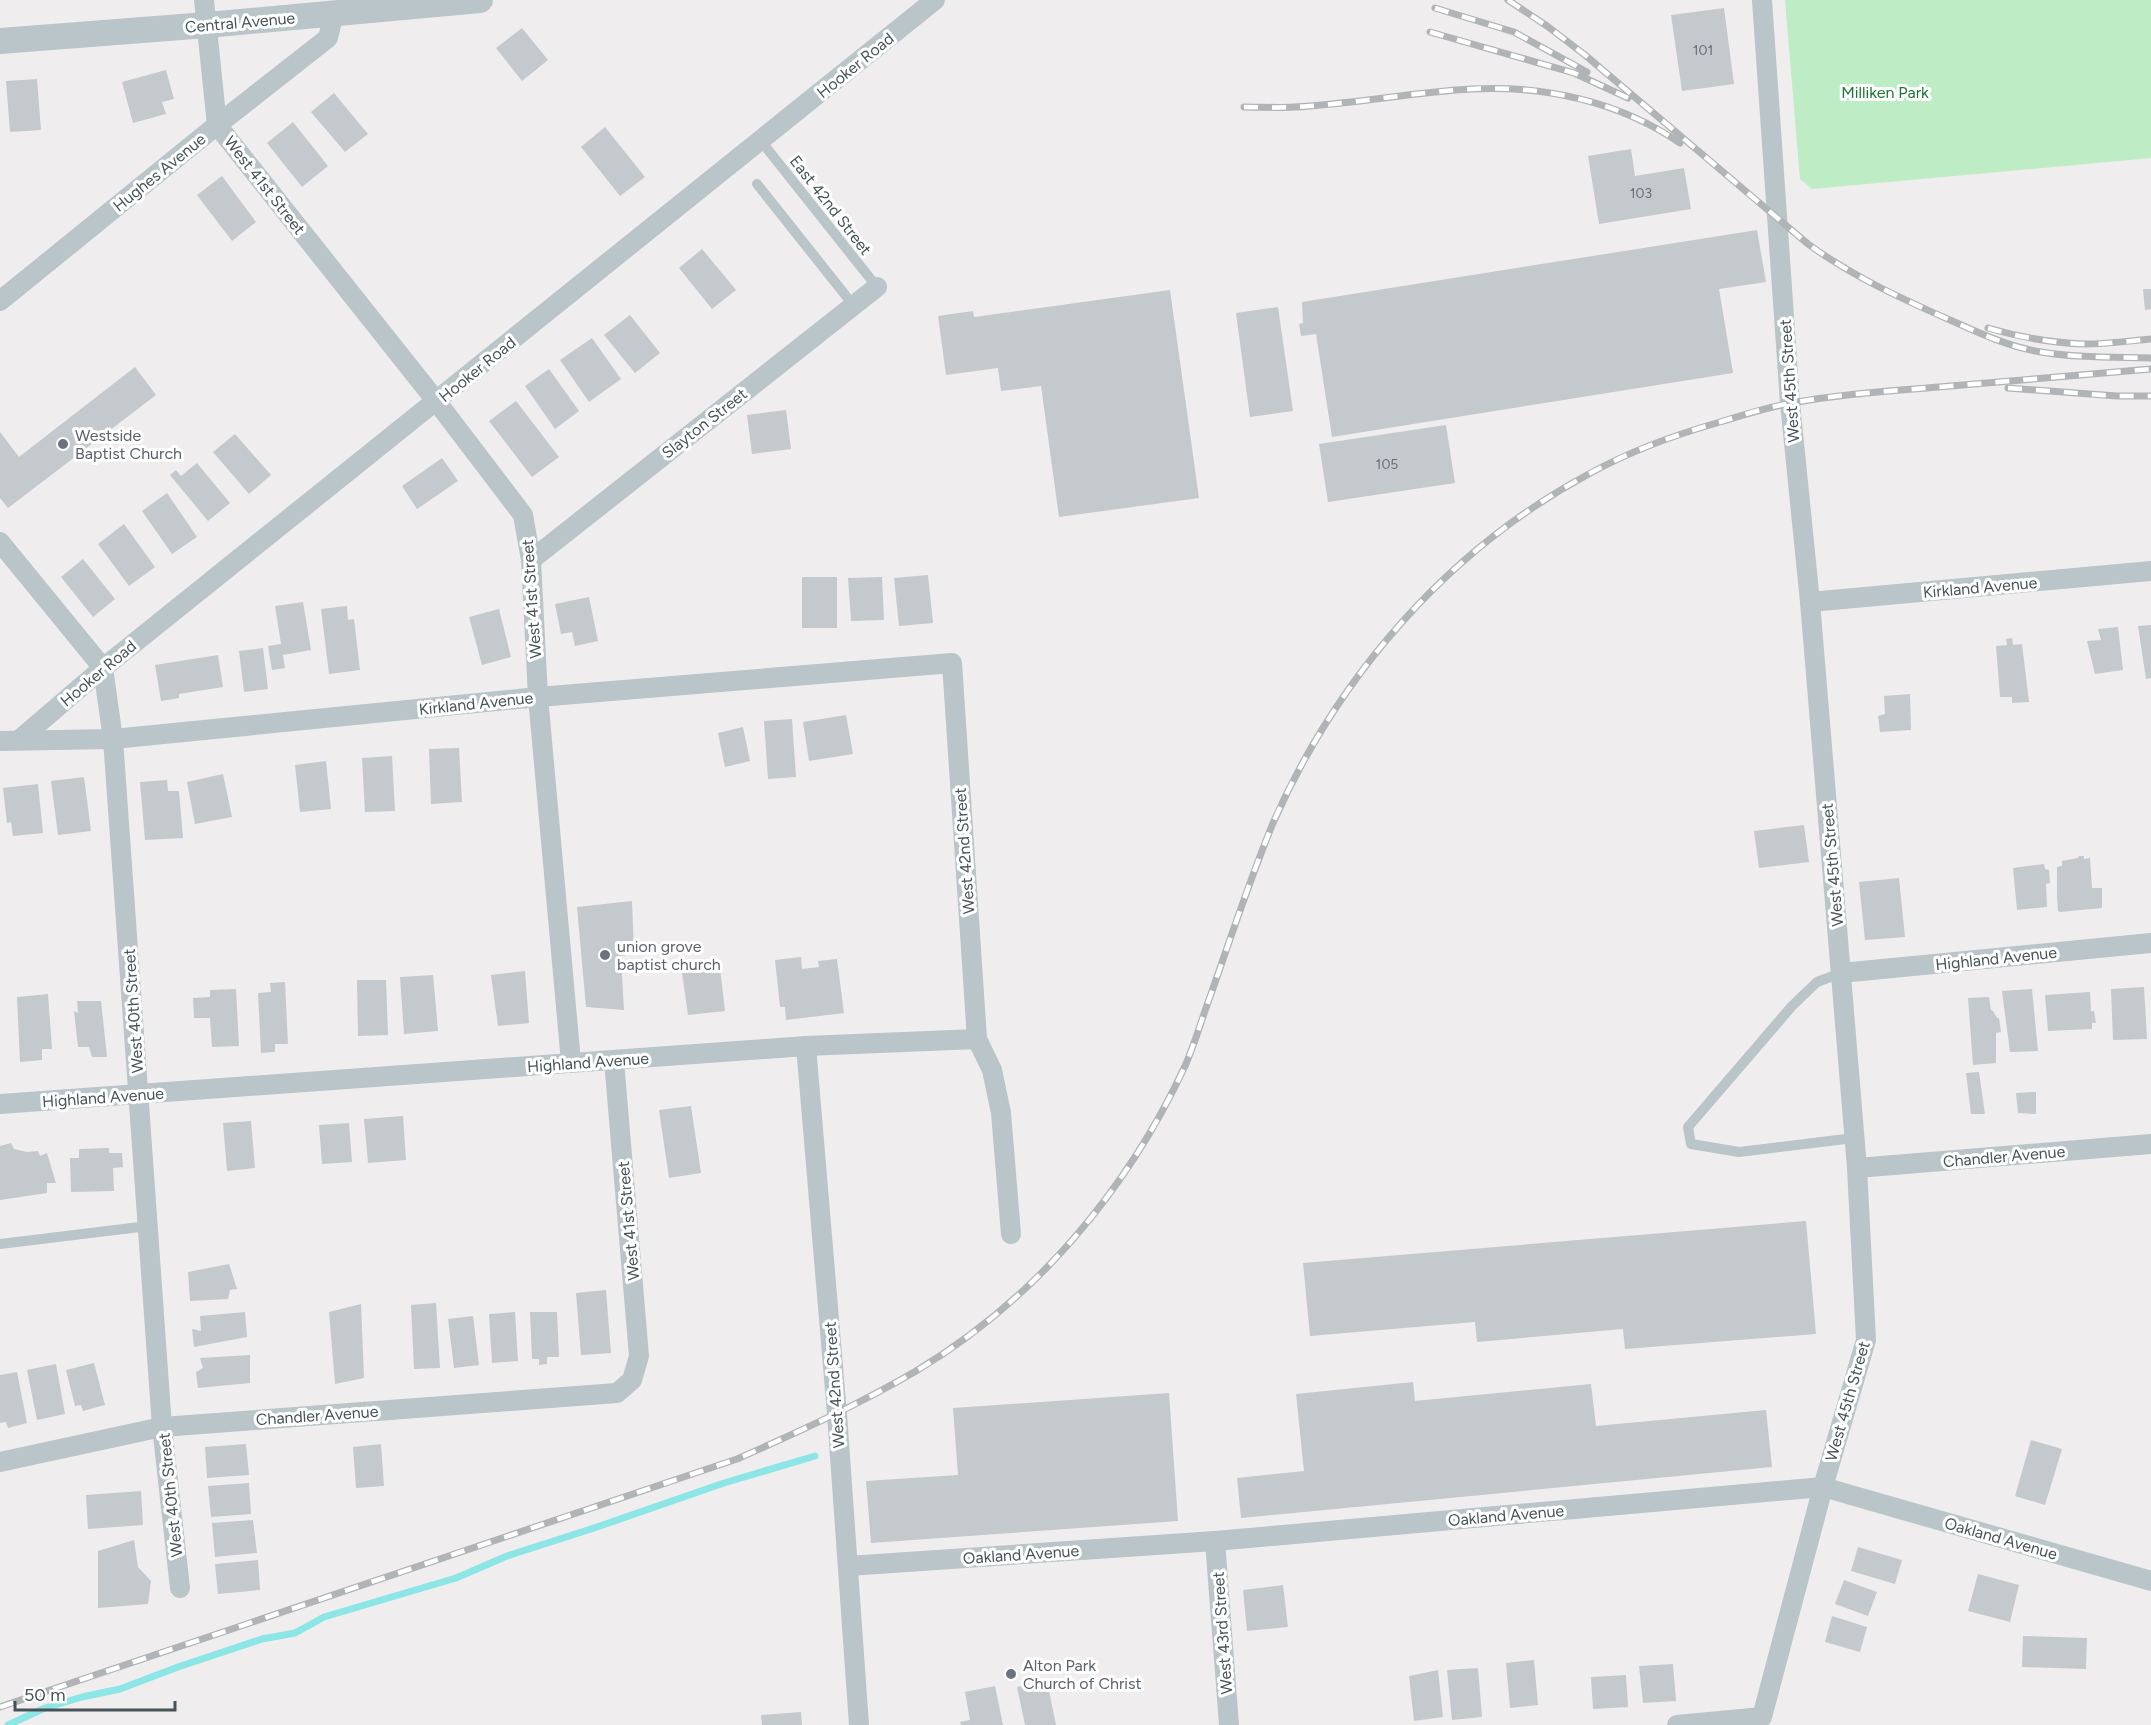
<svg xmlns="http://www.w3.org/2000/svg" width="2151" height="1725" font-family="Figtree,sans-serif">
<rect width="100%" height="100%" fill="#f0edee"/>
<!-- green -->
<polygon fill="#bdecc5" points="1785,0 2151,0 2151,158 1812,189 1800,179"/>
<g fill="none" stroke-linecap="round" stroke-linejoin="round">
<!-- stream -->
<polyline stroke="#8de6e6" stroke-width="7" points="8,1725 45,1708 82,1697 120,1689 178,1667 262,1639 295,1633 324,1617 456,1578 507,1556 594,1528 724,1483 815,1456"/>
</g>
<!-- building -->
<g fill="#c4c9cd">
<polygon points="1724,8 1734,84 1682,91 1671,15"/>
<polygon points="522,28 548,60 522,81 496,48"/>
<polygon points="166,70 174,99 162,102 166,114 133,123 122,82"/>
<polygon points="37,79 41,130 10,132 6,81"/>
<polygon points="334,93 368,134 345,152 311,112"/>
<polygon points="293,122 328,166 302,187 267,143"/>
<polygon points="605,127 645,177 620,196 581,147"/>
<polygon points="1631,149 1635,176 1684,168 1691,209 1599,224 1588,156"/>
<polygon points="222,176 256,222 232,241 197,195"/>
<polygon points="1757,230 1766,282 1719,289 1733,373 1332,437 1316,334 1301,336 1299,324 1303,323 1302,302"/>
<polygon points="702,249 736,290 712,309 679,268"/>
<polygon points="2143,289 2151,289 2151,309 2145,310"/>
<polygon points="1170,290 1199,498 1059,517 1041,386 1001,391 998,368 946,375 938,316 973,311 974,317"/>
<polygon points="1278,307 1293,411 1250,417 1236,313"/>
<polygon points="630,315 660,353 635,373 604,335"/>
<polygon points="592,338 621,379 589,402 560,360"/>
<polygon points="135,367 156,395 8,508 0,498 0,432 19,457"/>
<polygon points="549,369 579,411 555,429 525,386"/>
<polygon points="516,401 559,457 532,477 489,421"/>
<polygon points="786,410 791,449 752,454 747,415"/>
<polygon points="1446,425 1455,483 1328,502 1319,444"/>
<polygon points="235,434 271,475 249,494 213,452"/>
<polygon points="442,458 458,481 417,509 402,486"/>
<polygon points="197,463 230,503 208,521 170,475 176,470 181,476"/>
<polygon points="167,493 197,537 172,554 142,511"/>
<polygon points="124,524 155,567 129,586 98,544"/>
<polygon points="83,559 115,599 93,617 61,577"/>
<polygon points="928,575 933,623 899,626 894,578"/>
<rect x="802" y="577" width="35" height="51"/>
<polygon points="882,577 884,620 851,621 848,578"/>
<polygon points="589,597 598,641 575,646 572,632 561,634 555,604"/>
<polygon points="303,602 311,650 283,655 285,668 272,670 268,646 281,644 275,606"/>
<polygon points="347,606 348,620 354,619 360,670 329,674 321,609"/>
<polygon points="499,609 511,657 482,665 469,617"/>
<polygon points="2151,625 2151,678 2146,679 2138,626"/>
<polygon points="2118,627 2123,670 2095,674 2087,641 2101,640 2098,629"/>
<polygon points="2012,638 2013,645 2022,644 2029,702 2012,703 2012,697 2000,697 1996,646 2007,645 2006,639"/>
<polygon points="263,648 268,689 244,692 239,651"/>
<polygon points="218,655 223,687 179,694 179,698 161,701 155,665"/>
<polygon points="1910,694 1911,730 1880,732 1878,716 1885,714 1884,696"/>
<polygon points="846,715 853,754 809,761 803,722"/>
<polygon points="792,719 796,777 768,779 764,721"/>
<polygon points="743,727 750,761 725,767 718,733"/>
<polygon points="459,748 462,802 431,804 429,749"/>
<polygon points="392,756 395,811 365,812 362,758"/>
<polygon points="326,761 331,809 300,812 295,765"/>
<polygon points="223,774 232,817 195,824 187,782"/>
<polygon points="84,777 91,831 58,835 51,781"/>
<polygon points="167,780 168,791 179,791 183,838 145,840 140,782"/>
<polygon points="38,784 43,833 13,836 11,822 7,823 3,788"/>
<polygon points="1804,825 1809,862 1759,868 1754,831"/>
<polygon points="2079,856 2084,856 2084,859 2090,858 2092,888 2102,888 2102,908 2060,912 2058,911 2057,896 2057,867 2062,866 2062,861 2078,858"/>
<polygon points="2044,864 2045,869 2049,870 2050,883 2046,884 2047,907 2017,910 2013,868"/>
<polygon points="1899,878 1905,937 1865,940 1859,882"/>
<polygon points="632,901 634,954 621,956 624,1010 586,1007 577,907"/>
<polygon points="801,957 802,969 819,967 818,961 837,959 844,1013 786,1020 785,1007 780,1007 775,960"/>
<polygon points="720,968 725,1011 688,1015 682,973"/>
<polygon points="525,971 529,1023 498,1026 491,975"/>
<polygon points="433,975 438,1031 404,1034 400,977"/>
<polygon points="357,980 386,980 388,1035 358,1036"/>
<polygon points="285,982 288,1044 275,1044 275,1052 261,1053 258,993 271,992 270,983"/>
<polygon points="2144,987 2147,1039 2113,1040 2111,989"/>
<polygon points="236,989 239,1046 212,1047 210,1018 194,1018 193,998 210,997 210,990"/>
<polygon points="2032,989 2038,1051 2010,1052 2002,991"/>
<polygon points="2090,992 2091,1011 2094,1011 2096,1023 2092,1023 2092,1029 2048,1031 2045,995"/>
<polygon points="48,994 52,1049 42,1049 42,1060 20,1062 17,997"/>
<polygon points="1989,997 1991,1010 1993,1011 1997,1018 1999,1018 2001,1032 1996,1033 1996,1063 1973,1065 1968,998"/>
<polygon points="77,1001 101,1001 107,1057 92,1057 89,1047 78,1047 74,1011 78,1013"/>
<polygon points="1979,1072 1985,1114 1971,1114 1966,1073"/>
<polygon points="2036,1092 2036,1114 2018,1113 2016,1093"/>
<polygon points="691,1106 701,1173 669,1178 659,1110"/>
<polygon points="403,1116 406,1160 368,1163 364,1119"/>
<polygon points="251,1121 255,1168 227,1171 223,1123"/>
<polygon points="349,1123 352,1162 322,1164 319,1125"/>
<polygon points="11,1143 14,1149 27,1152 38,1151 40,1156 47,1153 56,1183 47,1183 47,1193 0,1200 0,1146"/>
<polygon points="109,1148 109,1153 122,1153 123,1167 113,1168 114,1191 71,1192 70,1158 79,1158 79,1149"/>
<polygon points="1806,1221 1816,1334 1625,1349 1623,1329 1477,1342 1475,1322 1310,1336 1303,1263"/>
<polygon points="229,1264 237,1289 230,1290 228,1299 190,1301 188,1272"/>
<polygon points="606,1290 611,1353 581,1355 576,1293"/>
<polygon points="436,1303 440,1368 414,1369 411,1305"/>
<polygon points="361,1304 364,1378 335,1384 329,1312"/>
<polygon points="245,1312 247,1337 194,1347 192,1329 201,1331 200,1316"/>
<polygon points="515,1312 518,1361 492,1363 489,1314"/>
<polygon points="530,1312 557,1312 559,1357 547,1357 547,1364 539,1365 539,1359 532,1359"/>
<polygon points="473,1316 479,1365 454,1368 448,1319"/>
<polygon points="250,1355 250,1383 198,1388 196,1372 203,1368 200,1358"/>
<polygon points="94,1363 105,1405 83,1411 81,1405 75,1406 66,1370"/>
<polygon points="56,1364 65,1414 37,1420 27,1370"/>
<polygon points="17,1372 27,1423 8,1428 6,1422 0,1423 0,1375"/>
<polygon points="1413,1382 1415,1401 1591,1384 1596,1426 1766,1410 1772,1467 1241,1518 1237,1478 1304,1471 1296,1394"/>
<polygon points="1169,1393 1178,1521 871,1543 866,1481 958,1475 953,1408"/>
<polygon points="2031,1440 2062,1449 2045,1505 2015,1496"/>
<polygon points="246,1444 249,1475 207,1478 205,1447"/>
<polygon points="381,1444 384,1486 356,1488 353,1447"/>
<polygon points="249,1483 251,1514 211,1517 208,1486"/>
<polygon points="141,1491 143,1525 88,1529 86,1495"/>
<polygon points="253,1520 257,1553 215,1557 212,1523"/>
<polygon points="134,1540 138,1567 151,1581 148,1604 98,1608 98,1551"/>
<polygon points="1858,1547 1902,1560 1895,1584 1851,1571"/>
<polygon points="258,1560 260,1590 218,1594 215,1564"/>
<polygon points="1978,1574 2019,1585 2010,1622 1968,1611"/>
<polygon points="1844,1580 1877,1592 1868,1616 1835,1604"/>
<polygon points="1283,1585 1288,1627 1247,1631 1243,1590"/>
<polygon points="1832,1616 1867,1627 1860,1652 1825,1642"/>
<polygon points="2023,1636 2087,1638 2086,1669 2022,1667"/>
<polygon points="1534,1660 1538,1705 1510,1708 1506,1663"/>
<polygon points="1673,1664 1676,1701 1643,1703 1639,1666"/>
<polygon points="1478,1668 1482,1717 1452,1720 1447,1670"/>
<polygon points="1438,1670 1443,1717 1414,1721 1409,1676"/>
<polygon points="1626,1675 1628,1707 1593,1709 1591,1677"/>
<polygon points="1047,1681 1056,1725 1025,1725 1017,1687"/>
<polygon points="995,1686 1003,1725 961,1725 960,1722 970,1720 965,1692"/>
<polygon points="801,1712 802,1725 762,1725 761,1715"/>
</g>
<g fill="none" stroke-linecap="round" stroke-linejoin="round">
<!-- service -->
<g stroke="#b9c5c9" stroke-width="10">
<polyline points="761,141 877,287"/>
<polyline points="757,184 854,306"/>
<polyline points="1841,973 1817,982 1792,1006 1688,1127 1691,1144 1739,1152 1854,1138"/>
<polyline points="0,1244 148,1226"/>
</g>
<!-- minor -->
<g stroke="#b9c5c9" stroke-width="20">
<polyline points="204,0 217,125 437,402 523,515 531,560 538,697 571,1062"/>
<polyline points="0,301 217,125 328,38 334,13"/>
<polyline points="0,542 103,668 113,739 162,1427 180,1588"/>
<polyline points="531,560 877,287"/>
<polyline points="1810,602 2151,571"/>
<polyline points="19,740 103,668 935,0"/>
<polyline points="0,741 113,739 538,697 952,663 977,1039"/>
<polyline points="1841,973 2151,943"/>
<polyline points="806,1046 837,1414 859,1725"/>
<polyline points="0,1104 806,1046 977,1039 992,1070 1001,1113 1011,1234"/>
<polyline points="1857,1168 2151,1144"/>
<polyline points="0,1462 162,1427 617,1393 632,1380 639,1356 614,1061"/>
<polyline points="1215,1541 1229,1725"/>
<polyline points="848,1566 1215,1541 1823,1487 2151,1581"/>
<polyline points="1677,1725 1762,1717 1823,1487 1866,1340 1857,1168 1810,602 1790,403 1762,0"/>
</g>
<!-- tertiary -->
<polyline stroke="#b9c5c9" stroke-width="26" points="0,41 207,25 480,0"/>
<defs>
<g id="rail">
<path d="M1508,0L1547,26L1585,55L1808,244C1852,276 1900,298 1950,320C1979,333 2009,347 2041,352C2077,358 2114,357 2151,358"/>
<polyline points="1435,8 1514,32 1587,72"/>
<polyline points="1430,32 1574,73 1628,98"/>
<path d="M1244,107C1261,107 1278,108 1294,107C1354,104 1413,92 1472,89C1545,85 1620,102 1680,143"/>
<path d="M1988,328C2019,337 2052,343 2085,344C2107,344 2129,341 2151,339"/>
<polyline points="2008,388 2117,396 2151,396"/>
<path d="M0,1707L737,1459C798,1432 858,1405 916,1371C1035,1300 1127,1191 1185,1066C1195,1043 1202,1018 1211,994C1231,937 1250,879 1273,823C1337,678 1446,551 1587,475C1628,452 1674,435 1720,422C1743,415 1767,407 1792,403C1840,394 1890,391 1939,387C2010,381 2080,375 2151,369"/>
</g>
</defs>
<!-- rail casing -->
<use href="#rail" stroke="#b0b4b7" stroke-width="7"/>
<!-- rail -->
<use href="#rail" stroke="#fff" stroke-width="4.5" stroke-dasharray="14" stroke-linecap="butt"/>
</g>
<!-- markers -->
<g fill="#6b7280" stroke="#fff" stroke-width="2">
<circle cx="63" cy="444" r="6"/>
<circle cx="605" cy="955" r="6"/>
<circle cx="1011" cy="1674" r="6"/>
</g>
<g text-anchor="middle" stroke-width="6" stroke-linejoin="round" paint-order="stroke">
<!-- number labels -->
<g font-size="14" fill="#667176">
<text x="1703" y="55">101</text>
<text x="1641" y="198">103</text>
<text x="1387" y="469">105</text>
</g>
<!-- street labels -->
<g font-size="16" fill="#465459" stroke="#fff">
<text transform="translate(240 22) rotate(-5)" y="6">Central Avenue</text>
<text transform="translate(855 65) rotate(-39)" y="6">Hooker Road</text>
<text transform="translate(159 172) rotate(-39)" y="6">Hughes Avenue</text>
<text transform="translate(265 185) rotate(52)" y="6">West 41st Street</text>
<text transform="translate(831 205) rotate(52)" y="6">East 42nd Street</text>
<text transform="translate(477 369) rotate(-39)" y="6">Hooker Road</text>
<text transform="translate(1789 381) rotate(-94)" y="6">West 45th Street</text>
<text transform="translate(704 423) rotate(-38)" y="6">Slayton Street</text>
<text transform="translate(1980 587) rotate(-5)" y="6">Kirkland Avenue</text>
<text transform="translate(531 599) rotate(-94)" y="6">West 41st Street</text>
<text transform="translate(98 673) rotate(-40)" y="6">Hooker Road</text>
<text transform="translate(476 703) rotate(-6)" y="6">Kirkland Avenue</text>
<text transform="translate(964 851) rotate(-94)" y="6">West 42nd Street</text>
<text transform="translate(1832 865) rotate(-95)" y="6">West 45th Street</text>
<text transform="translate(1996 958) rotate(-6)" y="6">Highland Avenue</text>
<text transform="translate(133 1011) rotate(-94)" y="6">West 40th Street</text>
<text transform="translate(588 1062) rotate(-4)" y="6">Highland Avenue</text>
<text transform="translate(103 1097) rotate(-4)" y="6">Highland Avenue</text>
<text transform="translate(2004 1156) rotate(-5)" y="6">Chandler Avenue</text>
<text transform="translate(628 1221) rotate(-95)" y="6">West 41st Street</text>
<text transform="translate(834 1385) rotate(-94)" y="6">West 42nd Street</text>
<text transform="translate(1847 1401) rotate(-74)" y="6">West 45th Street</text>
<text transform="translate(317 1415) rotate(-4)" y="6">Chandler Avenue</text>
<text transform="translate(170 1495) rotate(-96)" y="6">West 40th Street</text>
<text transform="translate(1506 1515) rotate(-5)" y="6">Oakland Avenue</text>
<text transform="translate(2001 1538) rotate(16)" y="6">Oakland Avenue</text>
<text transform="translate(1021 1554) rotate(-4)" y="6">Oakland Avenue</text>
<text transform="translate(1222 1633) rotate(-94)" y="6">West 43rd Street</text>
</g>
<!-- park labels -->
<g font-size="16" fill="#1c7636" stroke="#fff">
<text x="1885" y="98">Milliken Park</text>
</g>
<!-- worship labels -->
<g font-size="16" fill="#5b616d" stroke="#fff" text-anchor="start">
<text x="75" y="441">Westside<tspan x="75" dy="18">Baptist Church</tspan></text>
<text x="617" y="952">union grove<tspan x="617" dy="18">baptist church</tspan></text>
<text x="1023" y="1671">Alton Park<tspan x="1023" dy="18">Church of Christ</tspan></text>
</g>
</g>
<!-- scale -->
<path d="M15 1701v9h160v-9" fill="none" stroke="#465459" stroke-width="3"/>
<text x="24" y="1701" font-size="18" fill="#465459" stroke="#ffffff" stroke-width="4.5" paint-order="stroke">50 m</text>
</svg>
